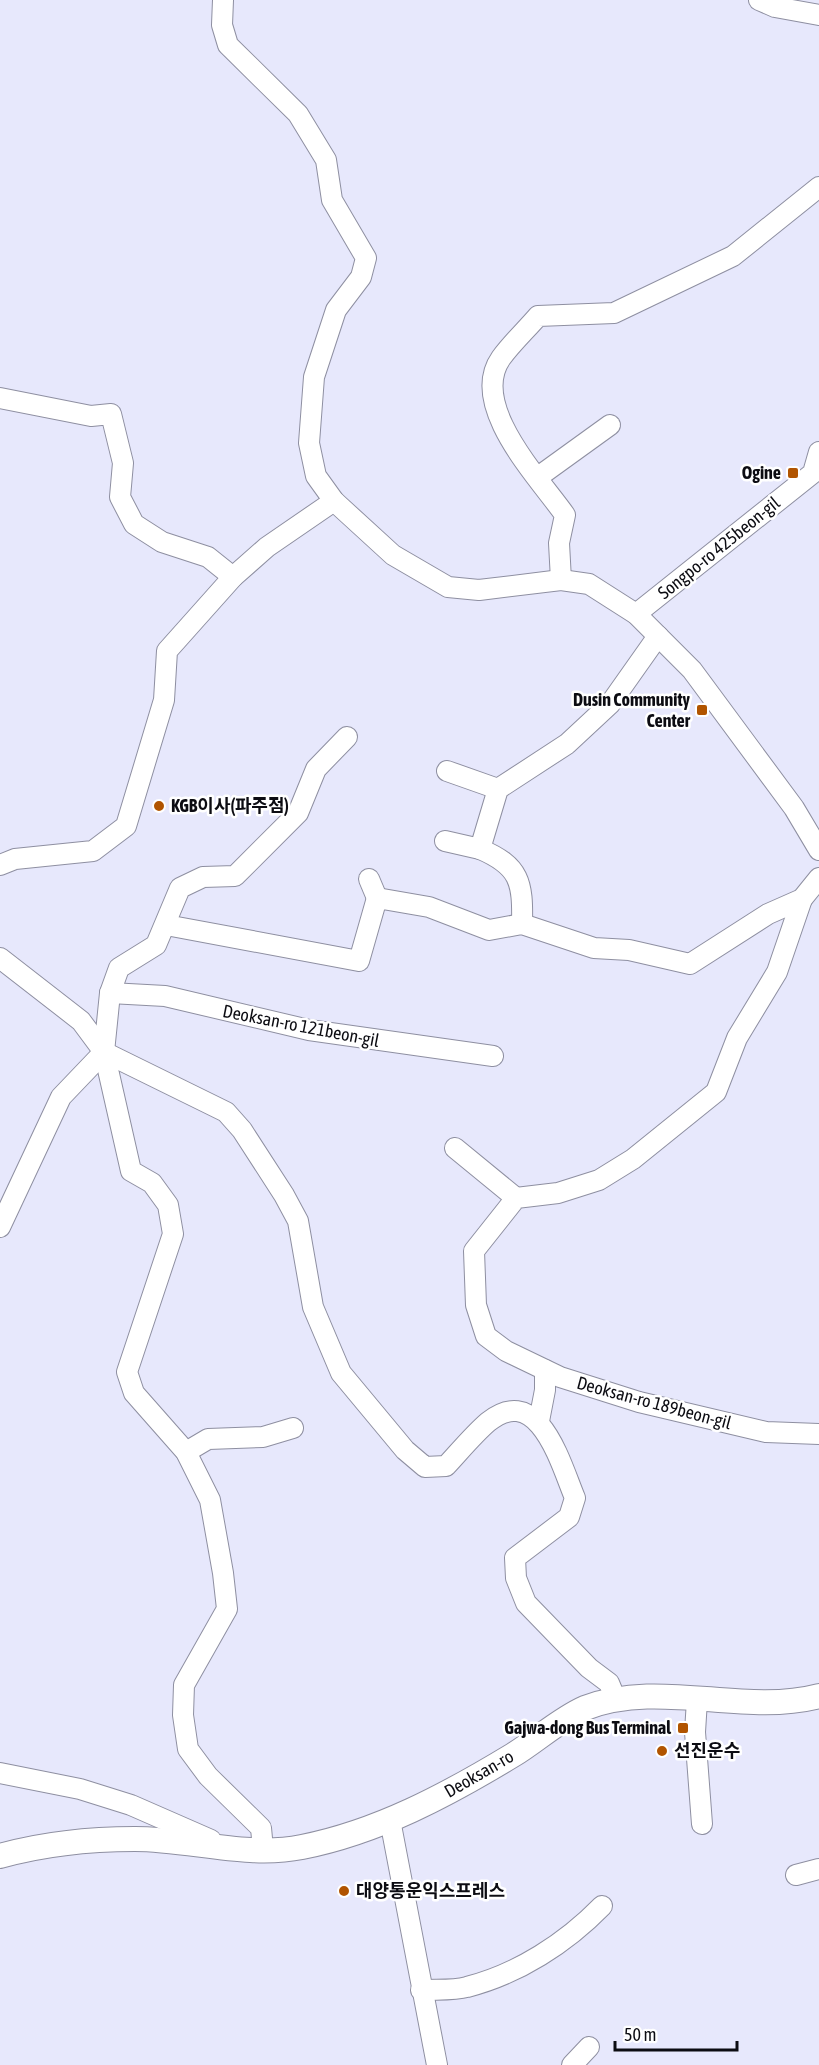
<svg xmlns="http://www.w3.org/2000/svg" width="819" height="2065" font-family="'Asap Condensed','Noto Sans KR',sans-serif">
<rect width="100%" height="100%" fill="#e7e8fc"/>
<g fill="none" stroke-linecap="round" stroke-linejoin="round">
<defs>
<g id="minor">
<polyline points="223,0 222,25 228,45 298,114 326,160 332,200 366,258 361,277 336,310 314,377 309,443 316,476 334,501 393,555 448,587 479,590 561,580 589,584 636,614 692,670 794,808 819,850"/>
<polyline points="759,0 775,7 819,15"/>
<polyline points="0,398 91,416 111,414 123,463 120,497 134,524 162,542 208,557 233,577"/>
<polyline points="538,477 610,425"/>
<path d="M561,580L559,543L565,515C539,478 468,405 501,358C512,343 526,330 538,316L614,313L733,256L819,187"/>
<polyline points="636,614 813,473 819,452"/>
<polyline points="447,771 498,789"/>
<polyline points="445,841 480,849 498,789 567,744 610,704 658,636"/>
<path d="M480,849C520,866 523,882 522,924"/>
<polyline points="0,865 15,859 93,851 126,826 164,700 167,651 233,577 267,547 334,501"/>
<polyline points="369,879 377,898"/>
<polyline points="802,899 777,972 737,1038 716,1092 633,1159 599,1180 558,1193 516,1198 474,1251 476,1305 486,1336 506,1351 560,1377 639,1402 766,1432 819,1434"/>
<polyline points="166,925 359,961 377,898 429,907 489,930 522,924 594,948 629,950 690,964 768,914 802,899 819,878"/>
<polyline points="0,958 81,1021 104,1052 131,1171 152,1183 168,1205 173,1234 127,1372 134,1393 186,1452 210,1500 223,1573 227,1609 184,1685 183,1715 188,1749 208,1776 261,1828 263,1849"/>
<polyline points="110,993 165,996 309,1030 493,1056"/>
<path d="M104,1052L226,1112L242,1130L284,1195L298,1221L313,1307L341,1373L405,1450L425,1467L446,1466C460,1451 473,1435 488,1422C539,1381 561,1465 575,1498L569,1517L515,1558L516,1578L526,1603L589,1668L609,1683L616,1700"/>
<polyline points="455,1148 516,1198"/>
<polyline points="0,1227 61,1097 104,1052 110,993 119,968 156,945 180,888 203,877 235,876 298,813 316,769 347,737"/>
<polyline points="539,1421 545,1390 545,1370"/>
<polyline points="186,1452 208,1439 263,1437 293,1428"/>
<polyline points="697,1700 695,1732 702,1824"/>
<polyline points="0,1773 80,1789 131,1805 211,1840"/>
<polyline points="390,1820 437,2065"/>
<polyline points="796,1875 819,1869"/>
<path d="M421,1990C436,1989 453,1991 467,1987C518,1974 566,1943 602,1906"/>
<polyline points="572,2065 589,2047"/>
</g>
<path id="tertiary" d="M0,1856C43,1844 90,1839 135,1839C190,1839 246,1858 302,1847C378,1832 447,1795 513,1755C536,1741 560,1719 585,1708C660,1679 743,1716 819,1696"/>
</defs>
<!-- minor casing -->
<use href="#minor" stroke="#8e8fa1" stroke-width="22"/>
<!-- tertiary casing -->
<use href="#tertiary" stroke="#8e8fa1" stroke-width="26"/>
<!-- minor -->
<use href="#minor" stroke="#fff" stroke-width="20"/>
<!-- tertiary -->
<use href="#tertiary" stroke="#fff" stroke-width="24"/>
</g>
<!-- markers -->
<g fill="#b15400" stroke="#fff" stroke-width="2">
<rect x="787" y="467" width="12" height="12" rx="3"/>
<rect x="696" y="704" width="12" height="12" rx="3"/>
<circle cx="159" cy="806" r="6"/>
<rect x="677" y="1722" width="12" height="12" rx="3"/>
<circle cx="662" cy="1751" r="6"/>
<circle cx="344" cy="1891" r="6"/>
</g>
<g text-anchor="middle" stroke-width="5" stroke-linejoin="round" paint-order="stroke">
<!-- poi labels -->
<g font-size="18" font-weight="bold" fill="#0c0c12" stroke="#fff" text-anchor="end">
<text x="781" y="479">Ogine</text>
<text x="690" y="706">Dusin Community<tspan x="690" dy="21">Center</tspan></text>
<text x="171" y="812" text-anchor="start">KGB이사(파주점)</text>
<text x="671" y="1734">Gajwa-dong Bus Terminal</text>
<text x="674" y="1757" text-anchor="start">선진운수</text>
<text x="356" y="1897" text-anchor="start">대양통운익스프레스</text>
</g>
<!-- street labels -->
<g font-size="18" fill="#0c0c12" stroke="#fff">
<text transform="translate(719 548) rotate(-39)" y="6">Songpo-ro 425beon-gil</text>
<text transform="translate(301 1026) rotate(11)" y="6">Deoksan-ro 121beon-gil</text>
<text transform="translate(654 1403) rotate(15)" y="6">Deoksan-ro 189beon-gil</text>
<text transform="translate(479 1774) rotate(-30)" y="6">Deoksan-ro</text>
</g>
</g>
<!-- scale -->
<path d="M615 2041v9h122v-9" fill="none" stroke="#0c0c12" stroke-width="3"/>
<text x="624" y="2041" font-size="18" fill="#0c0c12" stroke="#ffffff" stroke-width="4.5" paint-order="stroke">50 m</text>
</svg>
